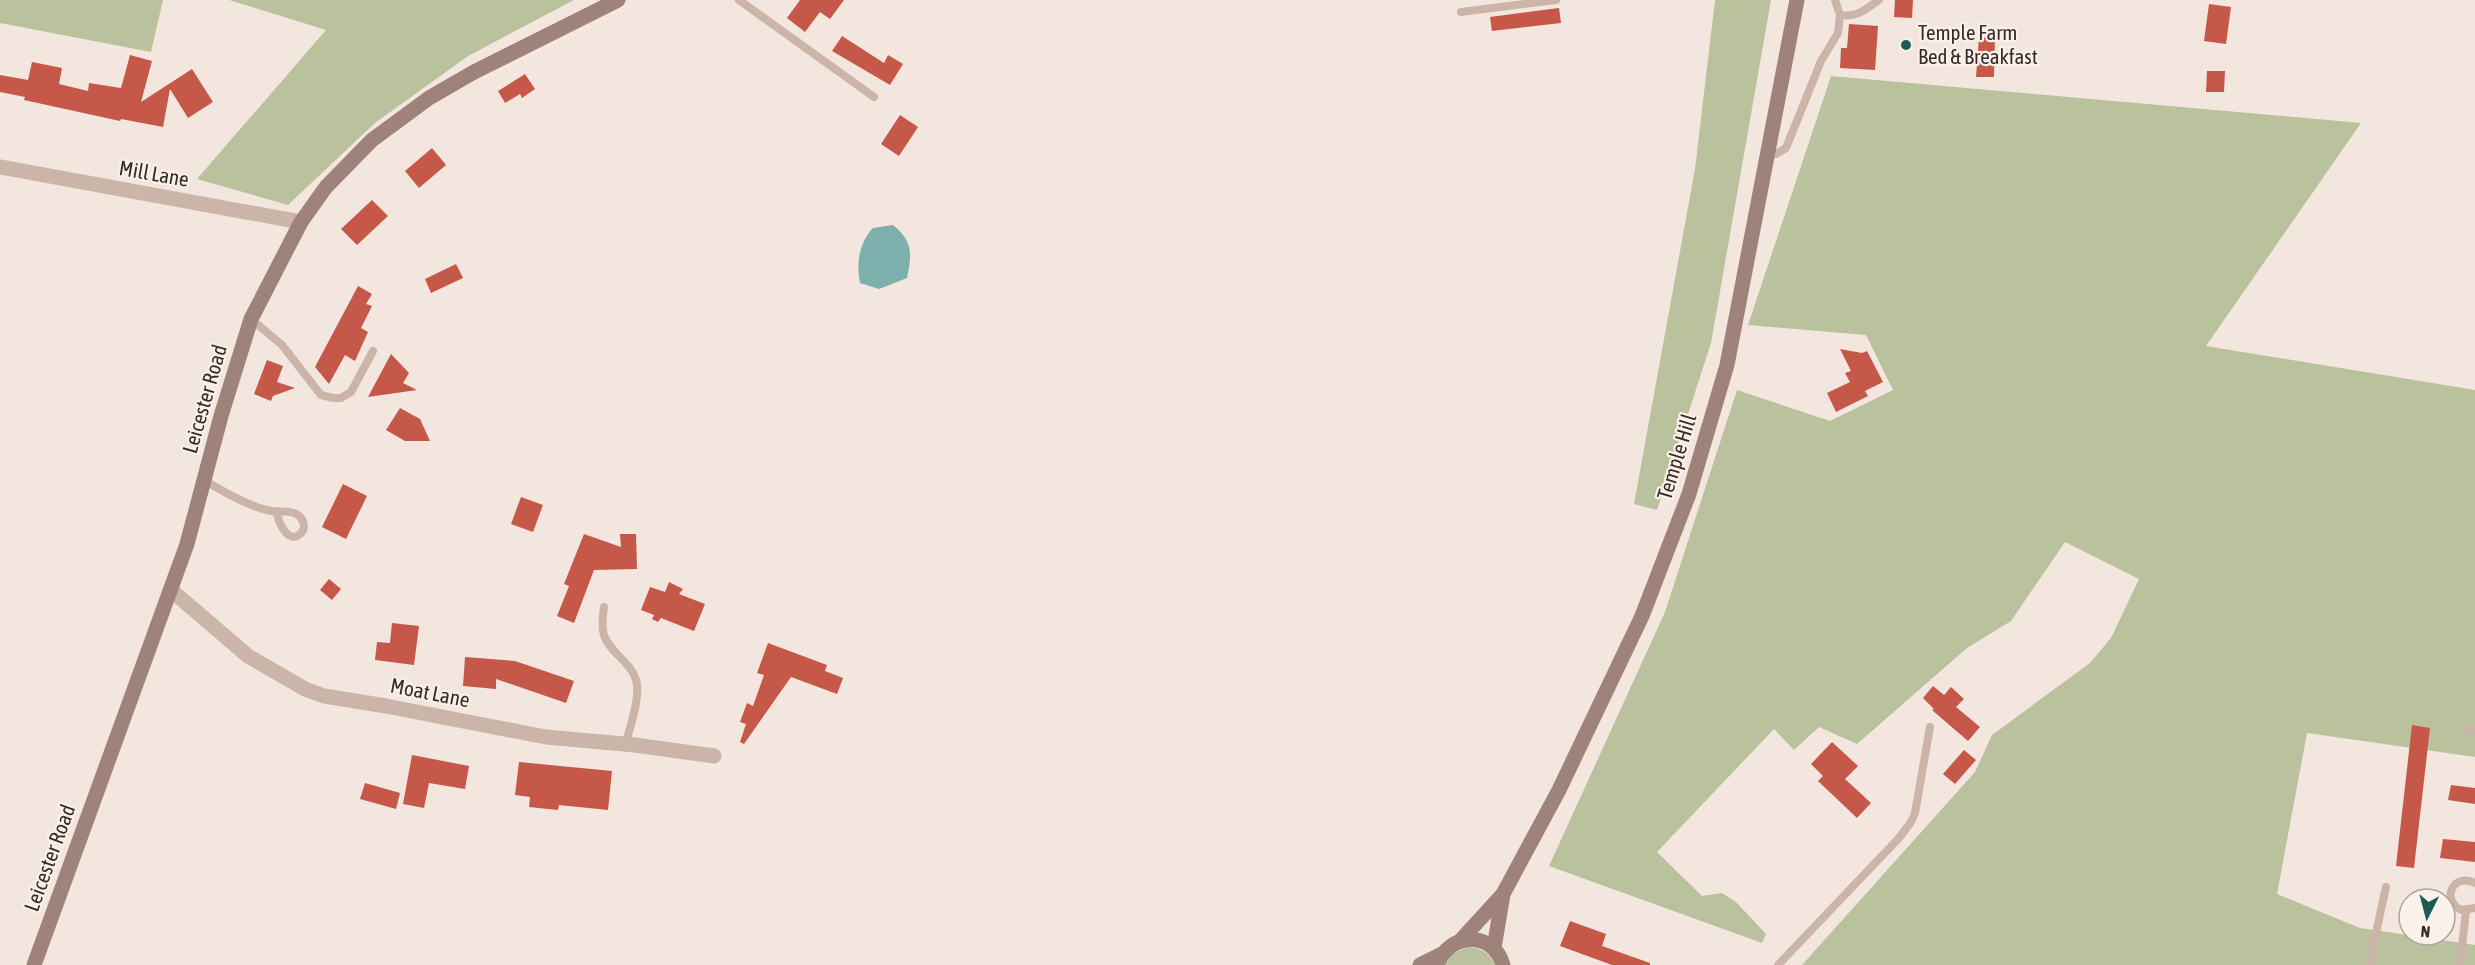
<svg xmlns="http://www.w3.org/2000/svg" width="2475" height="965" font-family="'Asap Condensed',sans-serif">
<rect width="100%" height="100%" fill="#f3e6de"/>
<!-- green -->
<g fill="#bac29d">
<polygon points="0,0 163,0 151,52 0,23"/>
<polygon points="229,0 574,0 468,56 375,123 288,205 197,179 326,30"/>
<polygon points="1715,0 1771,0 1711,343 1657,510 1634,504 1695,169"/>
<polygon points="1831,76 2361,123 2206,346 2475,390 2475,757 2307,733 2277,894 2360,928 2475,945 2475,965 1802,965 1975,772 1992,735 2090,663 2111,638 2139,579 2065,542 2011,621 1967,648 1857,744 1819,727 1794,750 1774,729 1657,852 1702,896 1722,893 1736,902 1766,934 1762,943 1549,866 1665,612 1737,390 1830,421 1893,390 1866,335 1748,325"/>
<path d="M1468,947C1482,948 1489,953 1495,965H1445L1452,954Z"/>
</g>
<!-- water -->
<path fill="#7db0ac" d="M893,225C913,241 912,255 907,278L879,289L860,283C856,263 859,243 873,228Z"/>
<!-- building -->
<g fill="#c65849">
<polygon points="800,0 844,0 830,19 820,12 805,32 787,18"/>
<polygon points="1895,0 1913,0 1912,18 1894,17"/>
<polygon points="2209,4 2231,7 2226,44 2204,41"/>
<polygon points="1559,8 1561,23 1492,31 1490,17"/>
<polygon points="1849,24 1878,26 1875,70 1840,68 1841,48 1847,48"/>
<polygon points="842,36 884,63 888,55 903,64 890,85 832,51"/>
<polygon points="1979,37 1995,38 1994,77 1976,77"/>
<polygon points="130,55 152,61 141,102 192,69 213,102 188,118 170,89 163,127 121,119 120,121 24,100 25,97 0,92 0,75 28,80 32,62 62,68 59,84 88,91 89,83 121,88"/>
<polygon points="2207,71 2225,71 2224,92 2206,92"/>
<polygon points="525,74 535,89 522,98 520,94 505,103 498,91"/>
<polygon points="900,115 918,127 899,156 881,144"/>
<polygon points="432,148 446,165 419,188 405,171"/>
<polygon points="372,200 388,216 357,245 341,229"/>
<polygon points="456,264 463,278 431,293 425,279"/>
<polygon points="358,286 372,294 366,304 372,306 361,328 368,332 355,361 345,355 329,384 315,367"/>
<polygon points="1840,349 1862,353 1867,351 1883,382 1865,391 1868,396 1836,412 1827,393 1850,382 1845,373 1851,371"/>
<polygon points="391,354 409,373 403,383 417,390 368,397"/>
<polygon points="267,360 283,366 277,382 295,388 273,396 271,401 254,394"/>
<polygon points="400,408 420,419 430,441 405,441 386,430"/>
<polygon points="343,484 367,496 346,539 322,527"/>
<polygon points="521,497 543,505 533,532 511,524"/>
<polygon points="584,534 621,547 620,534 636,534 637,569 594,570 574,623 557,616 569,586 564,584"/>
<polygon points="329,579 341,589 332,600 320,590"/>
<polygon points="669,582 683,589 679,594 705,604 694,631 661,618 658,622 652,619 654,615 641,610 650,587 665,592"/>
<polygon points="392,623 419,626 414,665 375,660 377,642 390,643"/>
<polygon points="768,643 827,665 825,671 843,678 837,694 791,677 744,744 740,742 746,724 740,722 747,703 753,706 764,675 757,673"/>
<polygon points="465,657 515,661 574,681 566,703 496,679 496,689 463,686"/>
<polygon points="1933,686 1944,695 1951,687 1964,699 1956,707 1980,727 1968,741 1932,710 1934,709 1923,698"/>
<polygon points="2412,725 2430,728 2414,868 2396,866"/>
<polygon points="1832,742 1858,766 1845,779 1871,803 1857,818 1818,781 1823,776 1811,764"/>
<polygon points="1964,750 1976,760 1955,784 1943,774"/>
<polygon points="412,755 469,766 465,789 429,783 424,808 403,804"/>
<polygon points="519,762 612,771 608,810 559,805 558,810 529,807 530,797 515,795"/>
<polygon points="365,783 400,793 396,809 360,799"/>
<polygon points="2451,785 2475,788 2475,804 2448,800"/>
<polygon points="2443,839 2475,842 2475,862 2440,858"/>
<polygon points="1570,921 1606,934 1602,946 1650,963 1650,965 1612,965 1560,946"/>
</g>
<g fill="none" stroke-linecap="round" stroke-linejoin="round">
<!-- lane -->
<g stroke="#cbb5a9" stroke-width="8">
<polyline points="739,0 874,97"/>
<path d="M1835,0L1840,15C1857,18 1866,9 1879,0"/>
<polyline points="1461,12 1556,0"/>
<polyline points="1768,151 1776,154 1786,148 1821,61 1838,33 1840,15"/>
<polyline points="251,319 282,345 321,395 333,398 341,398 351,392 373,351"/>
<path d="M204,480C222,491 251,508 272,511C280,513 292,509 299,516C303,519 306,527 302,532C290,547 277,523 277,511"/>
<path d="M604,607C603,616 601,626 604,635C609,652 631,662 636,680C641,696 630,729 625,744"/>
<polyline points="2463,729 2475,731"/>
<path d="M2475,883C2454,872 2440,899 2461,910L2475,908"/>
<polyline points="1778,965 1899,838 1911,822 1915,813 1930,727"/>
<polyline points="2369,965 2386,887"/>
<polyline points="2460,965 2466,911"/>
</g>
<!-- street -->
<g stroke="#cbb5a9" stroke-width="15">
<polyline points="0,167 301,222"/>
<polyline points="171,590 248,656 305,689 324,696 386,706 546,737 635,745 714,756"/>
</g>
<!-- secondary -->
<g stroke="#9f837b" stroke-width="15">
<polyline points="1460,941 1503,894 1559,790 1642,616 1689,494 1727,365 1797,0"/>
<polyline points="1494,948 1503,894"/>
<polyline points="34,965 187,544 221,416 251,319 301,222 326,187 372,140 429,98 474,72 618,0"/>
<polyline points="1420,965 1442,954"/>
<path d="M1437,965C1449,932 1493,930 1503,965"/>
</g>
</g>
<!-- markers -->
<circle fill="#1e5a57" stroke="#faf1ea" stroke-width="2" cx="1906" cy="45" r="6"/>
<g text-anchor="middle" stroke-width="4.5" stroke-linejoin="round" paint-order="stroke">
<!-- poi labels -->
<g font-size="21" fill="#382c29" stroke="#faf1ea" text-anchor="start">
<text x="1918" y="40">Temple Farm<tspan x="1918" dy="24">Bed &amp; Breakfast</tspan></text>
</g>
<!-- street labels -->
<g font-size="21" fill="#382c29" stroke="#faf1ea">
<text transform="translate(154 174) rotate(10)" y="7">Mill Lane</text>
<text transform="translate(205 399) rotate(-74)" y="7">Leicester Road</text>
<text transform="translate(1677 457) rotate(-73)" y="7">Temple Hill</text>
<text transform="translate(430 693) rotate(11)" y="7">Moat Lane</text>
<text transform="translate(50 858) rotate(-70)" y="7">Leicester Road</text>
</g>
</g>
<!-- north arrow -->
<g transform="translate(2427 917) rotate(186)"><circle r="28" fill="#faf1ea" stroke="#aca29d" stroke-width="1.5"/>
<path d="M0-4.5L10 22L0 15L-10 22Z" fill="#1e5a57"/>
<text y="-9" font-size="16" font-weight="bold" text-anchor="middle" fill="#382c29">N</text>
</g>
</svg>
